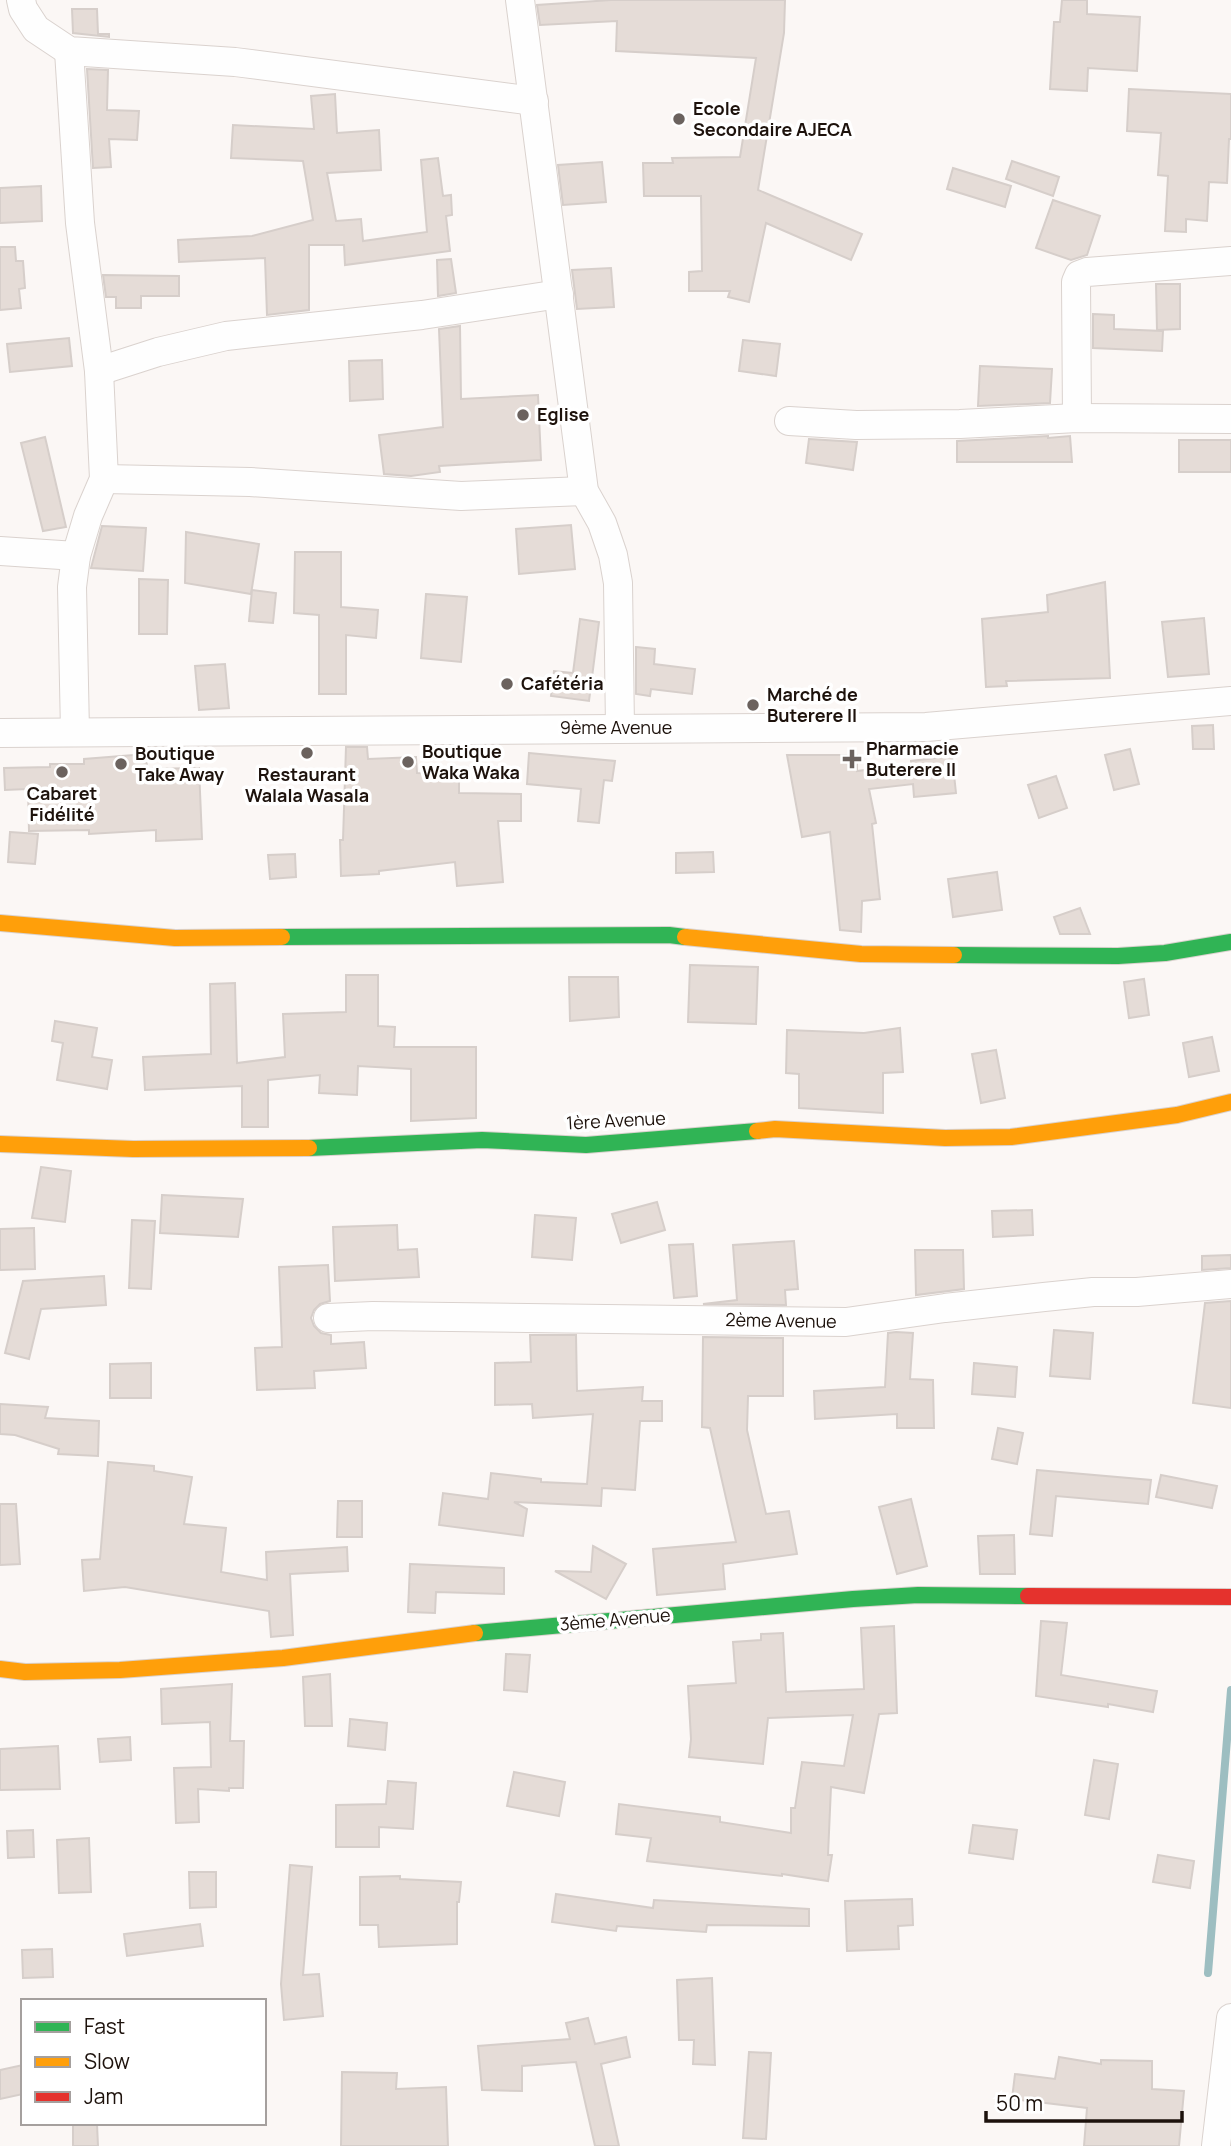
<svg xmlns="http://www.w3.org/2000/svg" width="1231" height="2146" font-family="Manrope,sans-serif">
<rect width="100%" height="100%" fill="#fbf7f5"/>
<g fill="none" stroke-linecap="round" stroke-linejoin="round">
<!-- stream -->
<polyline stroke="#9dbec1" stroke-width="8" points="1208,1973 1231,1690"/>
</g>
<!-- building -->
<g fill="#e5dcd7" stroke="#d6ceca" stroke-width="2">
<polygon points="611,0 785,0 784,33 758,190 862,234 851,260 766,223 749,302 728,297 730,291 689,291 689,272 702,271 701,196 644,196 643,163 673,163 672,158 740,157 756,58 616,51 617,21 540,25 537,5"/>
<polygon points="1062,0 1087,0 1087,14 1140,17 1137,71 1088,68 1087,91 1050,89 1054,22 1060,22"/>
<polygon points="72,9 97,9 98,34 109,34 109,37 73,33"/>
<polygon points="87,69 108,70 107,110 139,111 137,140 109,139 111,167 93,168"/>
<polygon points="1129,89 1231,94 1231,139 1229,139 1227,183 1209,182 1207,221 1186,219 1186,232 1165,231 1168,176 1158,175 1161,133 1127,131"/>
<polygon points="335,94 337,133 379,130 381,170 327,173 336,221 361,219 363,241 427,232 421,160 438,158 443,196 451,195 452,215 446,216 450,251 345,265 344,245 309,245 309,310 267,315 265,258 179,262 178,240 252,236 313,220 303,161 231,158 233,125 314,129 311,96"/>
<polygon points="1012,161 1059,177 1053,196 1006,179"/>
<polygon points="602,162 606,202 563,205 558,165"/>
<polygon points="953,168 1011,186 1005,207 947,189"/>
<polygon points="41,186 42,221 0,223 0,188"/>
<polygon points="1053,200 1100,216 1087,255 1071,260 1036,248"/>
<polygon points="0,247 15,247 16,261 23,261 25,288 19,289 21,308 0,310"/>
<polygon points="451,259 456,293 438,296 437,260"/>
<polygon points="611,268 614,307 577,309 572,270"/>
<polygon points="103,275 179,276 179,296 141,296 141,308 116,308 116,297 106,297"/>
<polygon points="1156,284 1180,284 1180,329 1157,330"/>
<polygon points="1093,314 1114,315 1114,329 1163,331 1162,351 1093,348"/>
<polygon points="460,326 461,399 538,395 541,460 439,466 440,472 411,476 384,474 379,435 443,427 439,329"/>
<polygon points="69,338 72,366 10,372 7,344"/>
<polygon points="743,340 780,344 776,376 739,371"/>
<polygon points="382,360 383,399 350,401 349,361"/>
<polygon points="980,366 1052,369 1050,403 978,406"/>
<polygon points="1048,436 1048,438 1070,436 1072,462 957,462 957,441"/>
<polygon points="45,437 66,527 43,531 21,443"/>
<polygon points="809,439 857,442 853,470 806,463"/>
<rect x="1179" y="440" width="52" height="32"/>
<polygon points="571,525 575,569 519,574 516,529"/>
<polygon points="102,526 146,528 143,571 91,568"/>
<polygon points="186,532 259,544 251,594 185,583"/>
<polygon points="295,552 341,552 341,607 378,610 376,638 346,635 346,694 319,694 319,615 294,613"/>
<polygon points="139,579 168,580 167,634 139,634"/>
<polygon points="1105,582 1110,678 1006,681 1007,686 986,687 982,619 1048,612 1047,595"/>
<polygon points="252,590 276,593 273,623 249,621"/>
<polygon points="426,594 467,597 461,662 421,658"/>
<polygon points="1204,618 1209,674 1168,677 1162,622"/>
<polygon points="580,619 599,622 589,701 551,696 554,671 573,673"/>
<polygon points="636,647 655,649 654,664 695,669 692,694 651,689 650,696 636,694"/>
<polygon points="225,664 229,708 199,710 195,666"/>
<polygon points="1213,725 1214,749 1193,749 1192,726"/>
<polygon points="346,747 367,747 368,759 416,757 417,773 459,774 459,793 521,794 521,821 498,821 503,882 457,886 455,862 379,871 379,874 341,876 340,840 343,840"/>
<polygon points="1130,749 1139,784 1114,790 1105,755"/>
<polygon points="529,753 615,761 612,781 604,780 599,823 578,821 581,789 527,784"/>
<polygon points="146,754 147,769 199,768 202,839 156,841 156,830 89,834 89,830 29,831 28,789 5,790 4,768 50,767 50,764 84,764 84,759"/>
<polygon points="787,755 857,755 857,771 911,764 911,761 952,756 956,793 914,797 913,784 869,789 876,823 872,824 880,899 862,901 861,932 840,930 830,832 802,837"/>
<polygon points="1056,776 1067,808 1039,818 1028,785"/>
<polygon points="10,832 38,834 35,864 8,862"/>
<polygon points="713,852 714,872 676,873 676,853"/>
<polygon points="295,854 296,877 270,879 268,855"/>
<polygon points="997,872 1002,910 953,917 948,879"/>
<polygon points="1080,908 1090,934 1060,934 1054,917"/>
<polygon points="690,965 758,967 756,1024 688,1022"/>
<polygon points="346,975 378,975 378,1026 395,1027 394,1047 476,1047 476,1118 411,1121 411,1069 358,1066 357,1095 319,1093 320,1075 268,1080 268,1127 242,1127 242,1086 145,1090 143,1057 211,1054 210,984 235,983 237,1063 285,1057 283,1014 346,1012"/>
<polygon points="569,977 618,977 619,1017 570,1021"/>
<polygon points="1144,979 1149,1015 1129,1018 1124,982"/>
<polygon points="55,1021 97,1028 92,1057 112,1060 107,1089 57,1080 63,1043 52,1041"/>
<polygon points="900,1028 903,1072 883,1073 883,1113 799,1108 799,1074 786,1073 787,1030 864,1033"/>
<polygon points="1212,1037 1219,1071 1189,1077 1183,1043"/>
<polygon points="996,1050 1005,1098 981,1103 972,1054"/>
<polygon points="41,1167 71,1171 65,1222 32,1218"/>
<polygon points="162,1195 243,1199 238,1237 160,1233"/>
<polygon points="657,1202 665,1230 621,1243 612,1214"/>
<polygon points="1032,1210 1033,1235 993,1237 992,1211"/>
<polygon points="535,1215 576,1218 572,1260 532,1257"/>
<polygon points="132,1220 155,1221 151,1289 129,1288"/>
<polygon points="397,1225 398,1250 417,1249 419,1277 335,1281 333,1227"/>
<polygon points="34,1228 35,1269 0,1270 0,1229"/>
<polygon points="794,1241 798,1289 785,1290 786,1305 703,1304 737,1300 733,1245"/>
<polygon points="693,1244 697,1296 674,1298 669,1245"/>
<polygon points="915,1250 963,1250 964,1289 916,1295"/>
<polygon points="1231,1255 1231,1268 1202,1270 1202,1256"/>
<polygon points="328,1265 330,1301 320,1304 314,1310 311,1318 314,1326 321,1333 331,1335 331,1344 364,1342 366,1368 314,1371 315,1388 257,1390 255,1348 282,1347 279,1267"/>
<polygon points="104,1276 106,1305 41,1309 29,1359 5,1353 23,1281"/>
<polygon points="1231,1301 1231,1408 1193,1403 1205,1303"/>
<polygon points="1054,1330 1093,1333 1090,1379 1050,1376"/>
<polygon points="896,1332 913,1333 910,1379 933,1380 934,1428 897,1428 897,1414 815,1419 814,1391 885,1387 888,1333"/>
<polygon points="530,1335 576,1335 577,1391 643,1387 642,1401 662,1401 662,1421 640,1421 635,1490 602,1488 601,1506 514,1502 527,1509 523,1536 439,1525 443,1493 488,1499 491,1473 541,1479 541,1482 587,1484 593,1414 533,1418 532,1404 495,1405 495,1363 531,1362"/>
<polygon points="703,1337 783,1338 783,1396 748,1396 747,1430 766,1514 789,1511 797,1554 723,1564 725,1589 657,1595 653,1549 736,1542 710,1428 702,1427"/>
<polygon points="151,1363 151,1398 110,1398 110,1364"/>
<polygon points="974,1363 1017,1367 1015,1397 972,1394"/>
<polygon points="0,1404 48,1407 45,1418 99,1421 98,1456 58,1454 59,1449 15,1435 0,1434"/>
<polygon points="998,1428 1023,1433 1017,1464 992,1459"/>
<polygon points="108,1462 154,1466 154,1471 192,1477 184,1524 226,1528 221,1572 267,1580 266,1552 347,1547 348,1571 290,1574 293,1635 281,1636 271,1637 269,1611 125,1587 84,1591 82,1560 100,1559"/>
<polygon points="1037,1470 1151,1480 1148,1504 1056,1496 1052,1536 1030,1534"/>
<polygon points="1161,1475 1217,1486 1212,1508 1156,1497"/>
<polygon points="911,1499 927,1566 897,1574 879,1507"/>
<polygon points="338,1501 362,1501 362,1537 337,1537"/>
<polygon points="0,1504 16,1504 20,1564 0,1565"/>
<polygon points="1014,1535 1015,1574 980,1574 978,1536"/>
<polygon points="593,1546 626,1564 606,1599 555,1571 591,1572"/>
<polygon points="410,1564 504,1568 504,1594 436,1592 435,1613 408,1612"/>
<polygon points="1041,1621 1067,1623 1061,1675 1157,1691 1153,1712 1108,1704 1108,1707 1036,1696"/>
<polygon points="894,1626 897,1713 879,1714 864,1793 831,1787 828,1855 832,1855 828,1881 782,1874 782,1876 647,1861 651,1838 616,1834 619,1804 720,1817 720,1822 791,1833 791,1808 795,1808 802,1762 844,1766 853,1715 768,1718 763,1764 689,1757 691,1739 688,1686 736,1683 733,1642 761,1640 761,1634 783,1633 786,1692 864,1689 861,1628"/>
<polygon points="506,1654 530,1655 527,1692 504,1690"/>
<polygon points="330,1674 332,1726 305,1726 303,1677"/>
<polygon points="232,1684 230,1741 244,1741 243,1788 229,1788 229,1791 198,1789 199,1822 176,1823 174,1768 211,1767 210,1722 162,1724 161,1689"/>
<polygon points="350,1719 387,1723 385,1750 348,1746"/>
<polygon points="130,1737 131,1760 100,1762 98,1739"/>
<polygon points="58,1746 60,1789 0,1790 0,1749"/>
<polygon points="1094,1760 1118,1764 1109,1819 1085,1815"/>
<polygon points="514,1772 565,1782 559,1816 507,1806"/>
<polygon points="388,1781 416,1783 413,1829 379,1827 379,1847 336,1847 336,1805 386,1804"/>
<polygon points="973,1825 1017,1830 1013,1859 969,1853"/>
<polygon points="33,1830 34,1857 8,1858 7,1831"/>
<polygon points="89,1838 91,1892 59,1893 57,1840"/>
<polygon points="1158,1855 1194,1861 1190,1888 1153,1882"/>
<polygon points="290,1865 312,1867 303,1975 319,1974 323,2016 284,2020 281,1984"/>
<polygon points="189,1872 216,1872 216,1907 190,1908"/>
<polygon points="400,1876 400,1879 461,1882 459,1902 457,1902 457,1944 379,1947 378,1925 360,1925 360,1877"/>
<polygon points="556,1894 653,1908 654,1900 809,1909 809,1926 707,1925 706,1932 617,1926 616,1931 552,1922"/>
<polygon points="912,1899 913,1925 898,1926 899,1949 847,1951 845,1901"/>
<polygon points="200,1924 203,1946 127,1956 124,1934"/>
<polygon points="52,1949 53,1977 23,1978 22,1950"/>
<polygon points="712,1978 715,2065 693,2064 694,2040 679,2040 677,1980"/>
<polygon points="588,2018 595,2044 626,2037 630,2057 601,2064 619,2146 595,2146 576,2062 522,2066 522,2091 482,2090 478,2046 570,2039 566,2023"/>
<polygon points="749,2052 771,2053 766,2139 743,2138"/>
<polygon points="1059,2057 1101,2064 1101,2060 1152,2061 1152,2089 1184,2091 1179,2146 1084,2146 1087,2108 1012,2099 1015,2074 1055,2079"/>
<polygon points="23,2065 23,2094 0,2099 0,2070"/>
<polygon points="342,2072 397,2073 396,2089 446,2087 448,2146 341,2146"/>
<polygon points="97,2124 98,2146 73,2146 73,2125"/>
</g>
<g fill="none" stroke-linecap="round" stroke-linejoin="round">
<defs>
<g id="street">
<polyline points="21,0 23,9 36,29 69,51 235,62 534,101"/>
<polyline points="520,0 584,491 602,523 613,555 618,583 620,728"/>
<polyline points="69,51 80,223 99,371 104,479 88,516 76,556 72,587 75,732"/>
<polyline points="99,371 158,352 226,336 422,315 559,294"/>
<polyline points="1077,418 1076,282 1079,275 1087,272 1231,261"/>
<polyline points="789,421 856,425 960,424 1077,418 1231,419"/>
<polyline points="104,479 250,482 461,496 584,491"/>
<polyline points="0,551 76,556"/>
<polyline points="0,733 926,727 1231,701"/>
<polyline points="328,1318 373,1316 846,1322 945,1308 1044,1297 1093,1292 1137,1292 1231,1284"/>
<polyline points="1216,2146 1231,2018"/>
</g>
<g id="fast">
<polyline points="282,937 669,935 685,937"/>
<polyline points="954,955 1118,956 1165,953 1231,942"/>
<polyline points="309,1148 482,1140 586,1145 757,1131"/>
<polyline points="475,1633 853,1599 918,1595 1028,1596"/>
</g>
<g id="slow">
<polyline points="0,923 175,938 282,937"/>
<polyline points="685,937 861,954 954,955"/>
<polyline points="757,1131 775,1129 945,1138 1011,1137 1177,1115 1231,1102"/>
<polyline points="0,1144 133,1149 309,1148"/>
<polyline points="0,1669 25,1672 120,1670 283,1658 475,1633"/>
</g>
<polyline id="jam" points="1028,1596 1231,1597"/>
</defs>
<!-- street casing -->
<use href="#street" stroke="#dad2ce" stroke-width="30"/>
<!-- fast casing -->
<use href="#fast" stroke="#dad2ce" stroke-width="18"/>
<!-- slow casing -->
<use href="#slow" stroke="#dad2ce" stroke-width="18"/>
<!-- jam casing -->
<use href="#jam" stroke="#dad2ce" stroke-width="18"/>
<!-- street -->
<use href="#street" stroke="#fefefe" stroke-width="28"/>
<!-- fast -->
<use href="#fast" stroke="#30b455" stroke-width="16"/>
<!-- slow -->
<use href="#slow" stroke="#ff9f0a" stroke-width="16"/>
<!-- jam -->
<use href="#jam" stroke="#e5322d" stroke-width="16"/>
</g>
<!-- markers -->
<g fill="#6b625e" stroke="#fff" stroke-width="2.5">
<circle cx="679" cy="119" r="7"/>
<circle cx="523" cy="415" r="7"/>
<circle cx="507" cy="684" r="7"/>
<circle cx="753" cy="705" r="7"/>
<circle cx="307" cy="753" r="7"/>
<path d="M848.5 748.5h7v7h7v7h-7v7h-7v-7h-7v-7h7z"/>
<circle cx="408" cy="762" r="7"/>
<circle cx="121" cy="764" r="7"/>
<circle cx="62" cy="772" r="7"/>
</g>
<g text-anchor="middle" stroke-width="7" stroke-linejoin="round" paint-order="stroke">
<!-- poi labels -->
<g font-size="18" font-weight="bold" fill="#1d120c" stroke="#fff" text-anchor="start">
<text x="693" y="115">Ecole<tspan x="693" dy="21">Secondaire AJECA</tspan></text>
<text x="537" y="421">Eglise</text>
<text x="521" y="690">Cafétéria</text>
<text x="767" y="701">Marché de<tspan x="767" dy="21">Buterere II</tspan></text>
<text x="866" y="755">Pharmacie<tspan x="866" dy="21">Buterere II</tspan></text>
<text x="422" y="758">Boutique<tspan x="422" dy="21">Waka Waka</tspan></text>
<text x="135" y="760">Boutique<tspan x="135" dy="21">Take Away</tspan></text>
<text x="307" y="781" text-anchor="middle">Restaurant<tspan x="307" dy="21">Walala Wasala</tspan></text>
<text x="62" y="800" text-anchor="middle">Cabaret<tspan x="62" dy="21">Fidélité</tspan></text>
</g>
<!-- street labels -->
<g font-size="18" fill="#1d120c" stroke="#fff">
<text x="616" y="734">9ème Avenue</text>
<text transform="translate(616 1121) rotate(-3)" y="6">1ère Avenue</text>
<text transform="translate(781 1321) rotate(1)" y="6">2ème Avenue</text>
<text transform="translate(615 1620) rotate(-5)" y="6">3ème Avenue</text>
</g>
</g>
<!-- legend -->
<rect x="21" y="1999" width="245" height="126" fill="#ffffff" stroke="#a5a09e" stroke-width="2"/>
<rect x="35" y="2022" width="35" height="10" fill="#30b455" stroke="#a5a09e" stroke-width="2"/>
<text x="84" y="2034" font-size="21" fill="#1d120c">Fast</text>
<rect x="35" y="2057" width="35" height="10" fill="#ff9f0a" stroke="#a5a09e" stroke-width="2"/>
<text x="84" y="2069" font-size="21" fill="#1d120c">Slow</text>
<rect x="35" y="2092" width="35" height="10" fill="#e5322d" stroke="#a5a09e" stroke-width="2"/>
<text x="84" y="2104" font-size="21" fill="#1d120c">Jam</text>
<!-- scale -->
<path d="M986 2111v10h196v-10" fill="none" stroke="#1d120c" stroke-width="3.5"/>
<text x="996" y="2111" font-size="21" fill="#1d120c" stroke="#ffffff" stroke-width="5" paint-order="stroke">50 m</text>
</svg>
